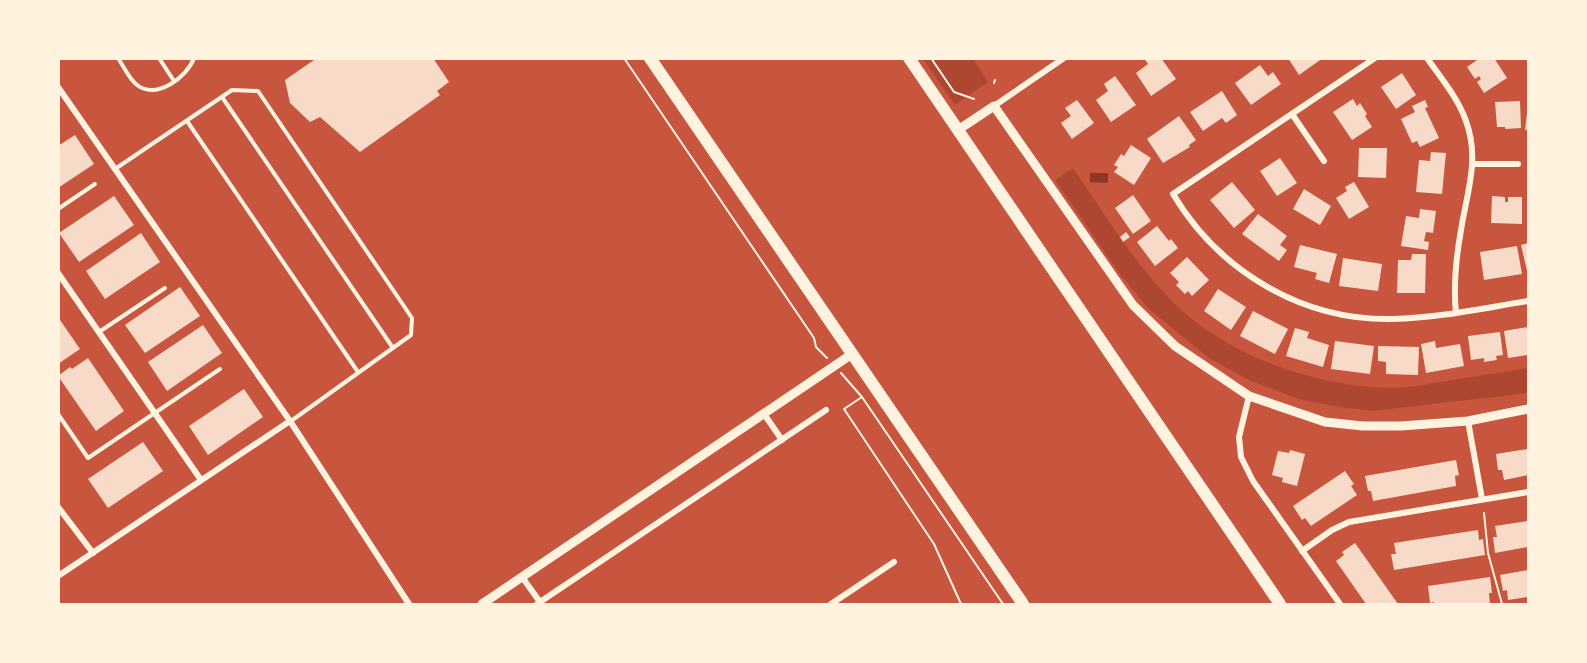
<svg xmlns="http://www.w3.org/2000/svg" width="1587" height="663" font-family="Literata,serif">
<rect width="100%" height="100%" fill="#c8553d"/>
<!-- green -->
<g fill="#ae4732">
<polygon points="923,59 973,59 988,82 955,105"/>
<path d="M1073,168C1103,212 1131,258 1167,296C1221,354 1315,388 1394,388C1407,388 1421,385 1434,383C1466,378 1497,373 1528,368V393L1373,411L1339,407L1302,400L1249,380L1209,358L1150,310L1122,277L1055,180Z"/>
</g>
<!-- water -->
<polygon fill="#8f3625" points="1090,173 1108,173 1108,183 1090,182"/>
<!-- building -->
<g fill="#f7dbc8">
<polygon points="317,58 433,58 449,82 437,91 440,95 360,152 320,117 310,122 290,103 285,80"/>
<polygon points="1144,58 1161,58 1176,79 1151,96 1136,73 1148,64"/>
<polygon points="1288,58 1323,58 1299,75"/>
<polygon points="1480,58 1494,58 1507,78 1484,93 1477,82 1481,79 1479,76 1475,79 1467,67"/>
<polygon points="1260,65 1268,76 1273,72 1281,84 1251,105 1235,83"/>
<polygon points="1402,73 1416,95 1396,109 1381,87"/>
<polygon points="1115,76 1136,105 1111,122 1096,100 1108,91 1104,84"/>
<polygon points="1222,91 1237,115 1226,123 1222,118 1203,131 1190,112"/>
<polygon points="1353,99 1357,106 1360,103 1367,114 1365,116 1372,127 1352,140 1333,112"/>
<polygon points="1077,100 1094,123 1072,139 1061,123 1071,116 1065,108"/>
<polygon points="1425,100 1428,107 1425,108 1439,138 1420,147 1417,141 1412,143 1401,119 1415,112 1412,106"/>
<polygon points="1520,101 1521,128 1505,129 1505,127 1497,127 1495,102"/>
<polygon points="1527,113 1528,113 1528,130 1525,130"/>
<polygon points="1179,116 1196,140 1189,145 1190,147 1163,163 1147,139"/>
<polygon points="75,135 94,164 58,188 58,146"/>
<polygon points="1131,145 1151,158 1134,185 1114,172 1118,167 1114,165 1121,154 1124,156"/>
<polygon points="1359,148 1387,148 1386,178 1358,177"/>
<polygon points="1431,152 1446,153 1442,194 1416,192 1419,160 1430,161"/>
<polygon points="1280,158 1297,183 1277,196 1260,171"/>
<polygon points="1232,182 1255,210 1234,228 1210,200"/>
<polygon points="1354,182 1369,207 1349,219 1336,198 1347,191 1345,187"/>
<polygon points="1304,189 1331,206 1320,225 1293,209"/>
<polygon points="1133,195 1151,221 1133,234 1115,208"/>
<polygon points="114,196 134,225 79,262 59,233"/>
<polygon points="1492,196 1505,197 1505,202 1508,202 1508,197 1522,197 1522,224 1491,223"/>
<polygon points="1420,209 1436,211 1433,233 1426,232 1424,241 1429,242 1428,250 1401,246 1406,216 1419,218"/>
<polygon points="1258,214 1287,236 1280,245 1287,250 1279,261 1242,234"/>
<polygon points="1157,226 1169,241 1171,239 1178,248 1155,266 1137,242"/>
<polygon points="1126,232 1130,237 1123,242 1120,237"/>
<polygon points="141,233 160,262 105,299 86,271"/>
<polygon points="1528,243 1528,275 1521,245"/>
<polygon points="1300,245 1337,254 1329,283 1315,279 1317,273 1294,267"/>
<polygon points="1517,246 1522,274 1484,280 1480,252"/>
<polygon points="1412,254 1426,254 1425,293 1397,293 1398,260 1411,260"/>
<polygon points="1187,257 1209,280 1192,296 1188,291 1185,294 1176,285 1179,282 1170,273"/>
<polygon points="1343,258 1382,264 1378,291 1339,286"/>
<polygon points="180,287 200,316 145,353 125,325"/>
<polygon points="1218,289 1246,307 1231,330 1204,311"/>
<polygon points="1253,311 1288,329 1275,354 1240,336"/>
<polygon points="58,317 80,349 58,364"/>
<polygon points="203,325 222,353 167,391 148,362"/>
<polygon points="1528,327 1528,355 1508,358 1504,331"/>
<polygon points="1295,328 1309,332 1307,338 1329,345 1323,367 1286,356"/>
<polygon points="1500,332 1503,355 1496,356 1497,360 1484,362 1484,358 1471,360 1468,336"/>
<polygon points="1335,341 1374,346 1370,374 1331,369"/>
<polygon points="1435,341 1436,348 1460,344 1464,366 1426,373 1421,344"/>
<polygon points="1378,346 1419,347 1418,375 1386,374 1386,362 1378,361"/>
<polygon points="88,358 124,411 96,431 58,376 70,367 72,369"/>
<polygon points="244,389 263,417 208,455 189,426"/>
<polygon points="143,442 163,471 108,508 88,479"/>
<polygon points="1528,449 1528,475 1504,480 1502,470 1498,470 1496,454"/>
<polygon points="1290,450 1305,454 1297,486 1282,482 1283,478 1272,475 1278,451 1289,453"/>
<polygon points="1456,460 1459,475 1455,476 1456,486 1373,501 1371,491 1368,491 1365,476"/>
<polygon points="1345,471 1354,484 1351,486 1357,495 1311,526 1305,518 1302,520 1293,506"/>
<polygon points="1528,521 1528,547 1495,553 1493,537 1497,537 1495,526"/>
<polygon points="1478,530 1479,540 1483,539 1485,555 1394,570 1391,554 1396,554 1394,543"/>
<polygon points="1355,543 1398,604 1366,604 1336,561 1344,555 1342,552"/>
<polygon points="1528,570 1528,597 1508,600 1507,590 1503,591 1500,575"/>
<polygon points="1490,577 1492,593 1489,593 1490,604 1434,604 1434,602 1430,603 1428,586"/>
</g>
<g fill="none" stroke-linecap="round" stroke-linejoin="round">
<!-- path -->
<g stroke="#fff3e0" stroke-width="2">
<polyline points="624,58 814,338 816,347 827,358"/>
<polyline points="931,58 954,92 974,99"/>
<polyline points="994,83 995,80"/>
<polyline points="841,373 862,397 1003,604"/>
<polyline points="862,397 844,409 934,544 961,604"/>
<polyline points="1484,513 1488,553 1502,604"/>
</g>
<!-- service -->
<g stroke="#fff3e0" stroke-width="4">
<path d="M118,58C124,67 129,79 137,85C157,100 187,77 194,58"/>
<polyline points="159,58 174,81"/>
<polyline points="222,97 393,348"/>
<polyline points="187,121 358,372"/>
<polyline points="115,169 232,90 258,91 412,318 411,335 291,421"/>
<polyline points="58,209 95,184"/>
<polyline points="99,332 165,288"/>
<polyline points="58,414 88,458 220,369"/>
</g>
<!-- minor -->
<g stroke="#fff3e0" stroke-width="6">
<path d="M1375,58L1173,194C1219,271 1302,321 1393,319C1438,318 1484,308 1528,301"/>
<path d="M1427,58C1441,78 1458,98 1466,121C1480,159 1467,192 1461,230C1456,258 1453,285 1456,313"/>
<polyline points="58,87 290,421 409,604"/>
<polyline points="994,106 1064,58"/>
<polyline points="1292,114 1324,161"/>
<polyline points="1473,164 1518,164"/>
<polyline points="58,273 201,480"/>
<polyline points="1249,396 1239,437 1241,457 1253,481 1340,604"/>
<polyline points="764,414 782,440"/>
<polyline points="1468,421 1482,499"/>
<polyline points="58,507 93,553"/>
<polyline points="1302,551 1332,530 1349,522 1528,492"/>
<polyline points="58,576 290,421"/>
<polyline points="522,577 540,602"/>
<polyline points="537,604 826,410"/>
<polyline points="831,604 894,562"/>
</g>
<!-- tertiary -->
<g stroke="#fff3e0" stroke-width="9">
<polyline points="958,130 994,106 1133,305 1175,346 1249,396 1325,422 1363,426 1401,426 1468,421 1528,409"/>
<polyline points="482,604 852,354"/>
</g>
<!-- trunk -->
<g stroke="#fff3e0" stroke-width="12">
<polyline points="650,58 1023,604"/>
<path d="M909,58C1034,239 1155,423 1280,604"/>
</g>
</g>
<!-- border -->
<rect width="1587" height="663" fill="none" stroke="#fff3e0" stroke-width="120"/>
</svg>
